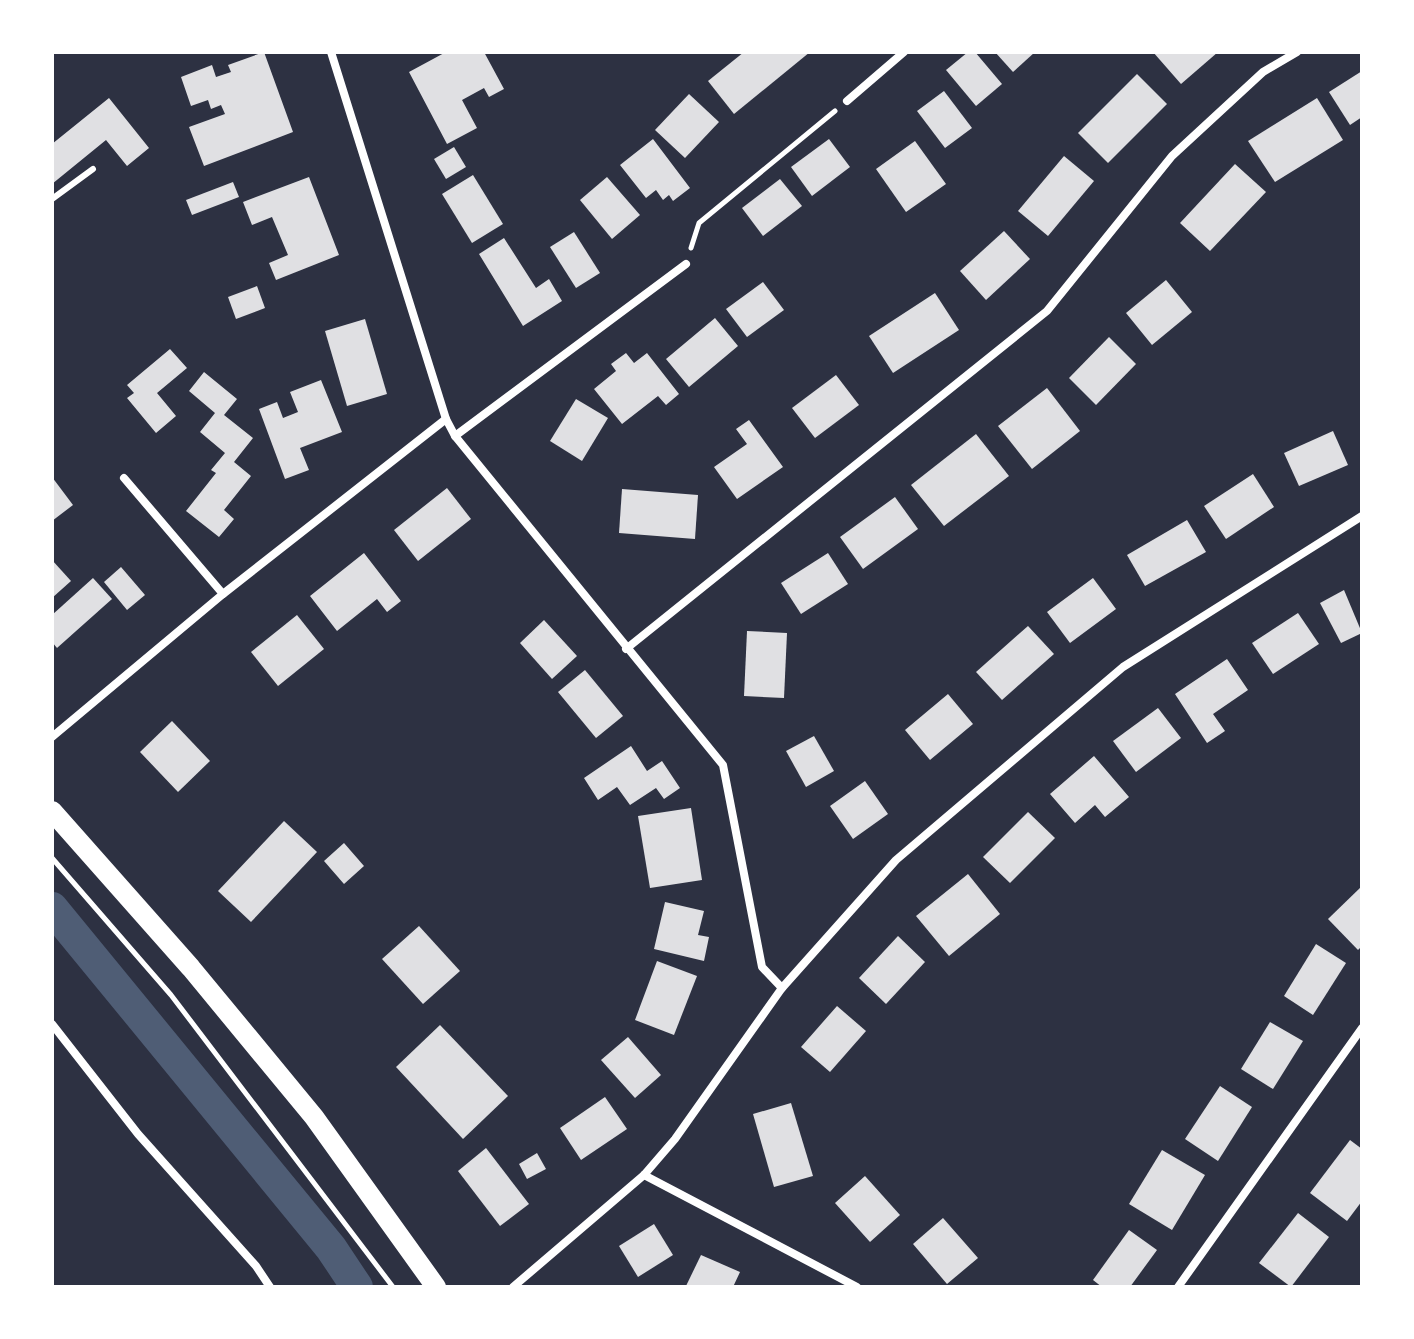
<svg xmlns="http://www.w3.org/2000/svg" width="1414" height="1339" font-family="Merriweather,serif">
<rect width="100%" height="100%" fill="#2d3142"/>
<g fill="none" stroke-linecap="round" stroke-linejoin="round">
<!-- canal -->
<polyline stroke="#4f5d75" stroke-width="32" points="52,908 331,1248 357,1287"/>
</g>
<!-- building -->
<g fill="#e0e0e3">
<polygon points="264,52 293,132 204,166 189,127 225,114 221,105 211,109 208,100 191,106 181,77 212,65 216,77 231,72 228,65"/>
<polygon points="446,52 484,52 504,89 489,97 484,88 462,100 477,128 447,144 409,72"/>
<polygon points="744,52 810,52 734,114 708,81"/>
<polygon points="968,52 975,52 1002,84 976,106 946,70"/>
<polygon points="995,52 1035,52 1013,72"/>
<polygon points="1153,52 1218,52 1181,84"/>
<polygon points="1362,71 1362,117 1350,125 1329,92"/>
<polygon points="1137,74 1167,104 1108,163 1078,133"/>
<polygon points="944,91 972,128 945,148 917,111"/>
<polygon points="689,94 719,122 685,158 655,130"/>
<polygon points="109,98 149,148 127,166 106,140 52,184 52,144"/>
<polygon points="1317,98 1343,140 1275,182 1248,141"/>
<polygon points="653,139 690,188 673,201 669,195 663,200 656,190 646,198 620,165"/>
<polygon points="829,139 850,167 812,196 791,167"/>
<polygon points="915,141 946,184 906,212 876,169"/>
<polygon points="454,147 466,167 446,179 434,159"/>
<polygon points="1064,156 1094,181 1048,236 1018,211"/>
<polygon points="1235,164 1266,192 1210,251 1180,223"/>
<polygon points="473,175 503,224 472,243 442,194"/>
<polygon points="309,177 339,255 276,280 269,263 288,255 272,217 252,225 243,202"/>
<polygon points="607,177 640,215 612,239 580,200"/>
<polygon points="780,179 802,206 763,236 742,208"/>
<polygon points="233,182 239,197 192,215 186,200"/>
<polygon points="1004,231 1030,259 986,300 960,271"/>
<polygon points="574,232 600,273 576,288 550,247"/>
<polygon points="504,238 536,288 549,279 562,301 523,326 479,254"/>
<polygon points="1166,280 1192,312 1152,345 1126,313"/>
<polygon points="763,282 784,310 747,337 726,309"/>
<polygon points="257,286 265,308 236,319 228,297"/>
<polygon points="935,293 959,330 893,373 869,336"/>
<polygon points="715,318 738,346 689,387 666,359"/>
<polygon points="365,319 387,394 347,406 325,331"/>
<polygon points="1109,337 1136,364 1096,405 1069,378"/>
<polygon points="170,349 187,368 157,393 176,416 156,433 127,398 134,393 127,385"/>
<polygon points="626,353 634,363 647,353 679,394 666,405 658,396 622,424 594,389 616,371 611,364"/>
<polygon points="204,372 237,399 224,415 253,438 234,462 251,476 224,510 234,519 219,537 186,511 216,473 211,470 225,453 200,432 215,413 189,391"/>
<polygon points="836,375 859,405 815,438 792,408"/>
<polygon points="321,380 342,432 300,448 309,470 285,479 259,409 277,402 283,418 298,412 290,392"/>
<polygon points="1047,388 1080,431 1032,469 998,426"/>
<polygon points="576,399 608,418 582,461 550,441"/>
<polygon points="749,420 783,467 737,499 714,467 747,444 736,429"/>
<polygon points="1333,431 1348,465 1299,486 1284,453"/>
<polygon points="976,434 1009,476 944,526 911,485"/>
<polygon points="1253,474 1274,507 1226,539 1204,506"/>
<polygon points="52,477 73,505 52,521"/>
<polygon points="447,488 471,519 418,561 394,530"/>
<polygon points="622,489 698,495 695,539 619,533"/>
<polygon points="895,497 918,529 863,569 840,537"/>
<polygon points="1187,520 1206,552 1145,586 1127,555"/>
<polygon points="364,553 401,601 387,612 377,599 337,631 310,596"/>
<polygon points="828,553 848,584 801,614 781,583"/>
<polygon points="52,560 71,581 52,598"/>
<polygon points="121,567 145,595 127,610 104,582"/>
<polygon points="93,578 112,599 57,648 52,642 52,615"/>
<polygon points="1093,578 1116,609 1070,643 1047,612"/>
<polygon points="1344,590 1362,633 1341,643 1320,603"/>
<polygon points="1298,613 1319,644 1273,674 1252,643"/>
<polygon points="297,615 324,649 278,686 251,652"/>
<polygon points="544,620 577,656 552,679 520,643"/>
<polygon points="1028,626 1054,654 1002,700 976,672"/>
<polygon points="747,631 787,633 784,698 744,696"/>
<polygon points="1227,659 1248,690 1213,714 1225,731 1207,743 1175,694"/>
<polygon points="585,670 623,716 596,738 558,692"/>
<polygon points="948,694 973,724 930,760 905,730"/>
<polygon points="1158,708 1181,738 1136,772 1113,741"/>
<polygon points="172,721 210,761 178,792 140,752"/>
<polygon points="814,736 834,771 806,787 786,751"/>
<polygon points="631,746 647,771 662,761 680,788 664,799 656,788 630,805 617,787 598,800 584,778"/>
<polygon points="1094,756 1129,797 1105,817 1095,805 1075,823 1050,794"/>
<polygon points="865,781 888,814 853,839 830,806"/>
<polygon points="691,808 702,880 650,888 638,816"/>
<polygon points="1028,812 1055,838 1010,883 983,857"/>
<polygon points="284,821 317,852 251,922 218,891"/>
<polygon points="344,843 364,866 344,884 324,861"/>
<polygon points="968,874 1000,914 949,956 916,916"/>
<polygon points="1362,886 1362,946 1358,950 1328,919"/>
<polygon points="665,902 704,911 698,935 709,937 704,961 654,949"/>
<polygon points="419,926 460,971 423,1004 382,959"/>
<polygon points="898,936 925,962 886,1004 859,978"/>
<polygon points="1316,944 1346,963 1313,1015 1284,996"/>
<polygon points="657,961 697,976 674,1035 635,1020"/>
<polygon points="837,1006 866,1031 830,1072 801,1047"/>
<polygon points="1270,1022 1303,1041 1273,1089 1241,1069"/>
<polygon points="440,1025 508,1096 463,1139 396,1067"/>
<polygon points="628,1037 661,1075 635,1098 601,1060"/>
<polygon points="1220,1086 1252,1107 1218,1161 1185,1139"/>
<polygon points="605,1097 627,1129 581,1160 560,1128"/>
<polygon points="791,1103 813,1176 774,1187 753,1114"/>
<polygon points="1350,1140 1362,1149 1362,1201 1347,1221 1310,1193"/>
<polygon points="486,1148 529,1204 500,1226 458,1171"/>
<polygon points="1162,1150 1205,1175 1172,1230 1129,1204"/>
<polygon points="537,1153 546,1169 527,1179 519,1164"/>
<polygon points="865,1176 900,1215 870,1242 835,1203"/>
<polygon points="1298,1213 1329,1237 1291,1287 1259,1263"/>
<polygon points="943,1218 978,1258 947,1284 913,1244"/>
<polygon points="654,1224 673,1255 638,1277 619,1246"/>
<polygon points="1129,1230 1157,1250 1130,1287 1102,1287 1093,1280"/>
<polygon points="701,1255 740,1272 733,1287 686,1286"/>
</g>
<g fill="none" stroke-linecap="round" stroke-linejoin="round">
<!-- path -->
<g stroke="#fff" stroke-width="5">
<polyline points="691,248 699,223 835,111"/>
<polyline points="52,858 171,995 393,1287"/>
</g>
<!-- service -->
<polyline stroke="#fff" stroke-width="6" points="52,199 93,169"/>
<!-- minor -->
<g stroke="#fff" stroke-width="8">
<polyline points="331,52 446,419 455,436 723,765 762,967 782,988 675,1139 644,1175 513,1287"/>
<polyline points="847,101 904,52"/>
<polyline points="455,436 686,264"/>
<polyline points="124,478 223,594"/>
<polyline points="626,649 1047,311 1172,156 1263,72 1297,52"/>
<polyline points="52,737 223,594 446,419"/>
<polyline points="782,988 896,860 1123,667 1362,516"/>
<polyline points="52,1024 138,1134 256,1266 270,1287"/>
<polyline points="644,1175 857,1287"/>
<polyline points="1178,1287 1362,1028"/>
</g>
<!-- primary -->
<polyline stroke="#fff" stroke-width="20" points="52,811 191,968 314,1117 436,1287"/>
</g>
<!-- border -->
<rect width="1414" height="1339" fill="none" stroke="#ffffff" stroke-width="108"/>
</svg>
